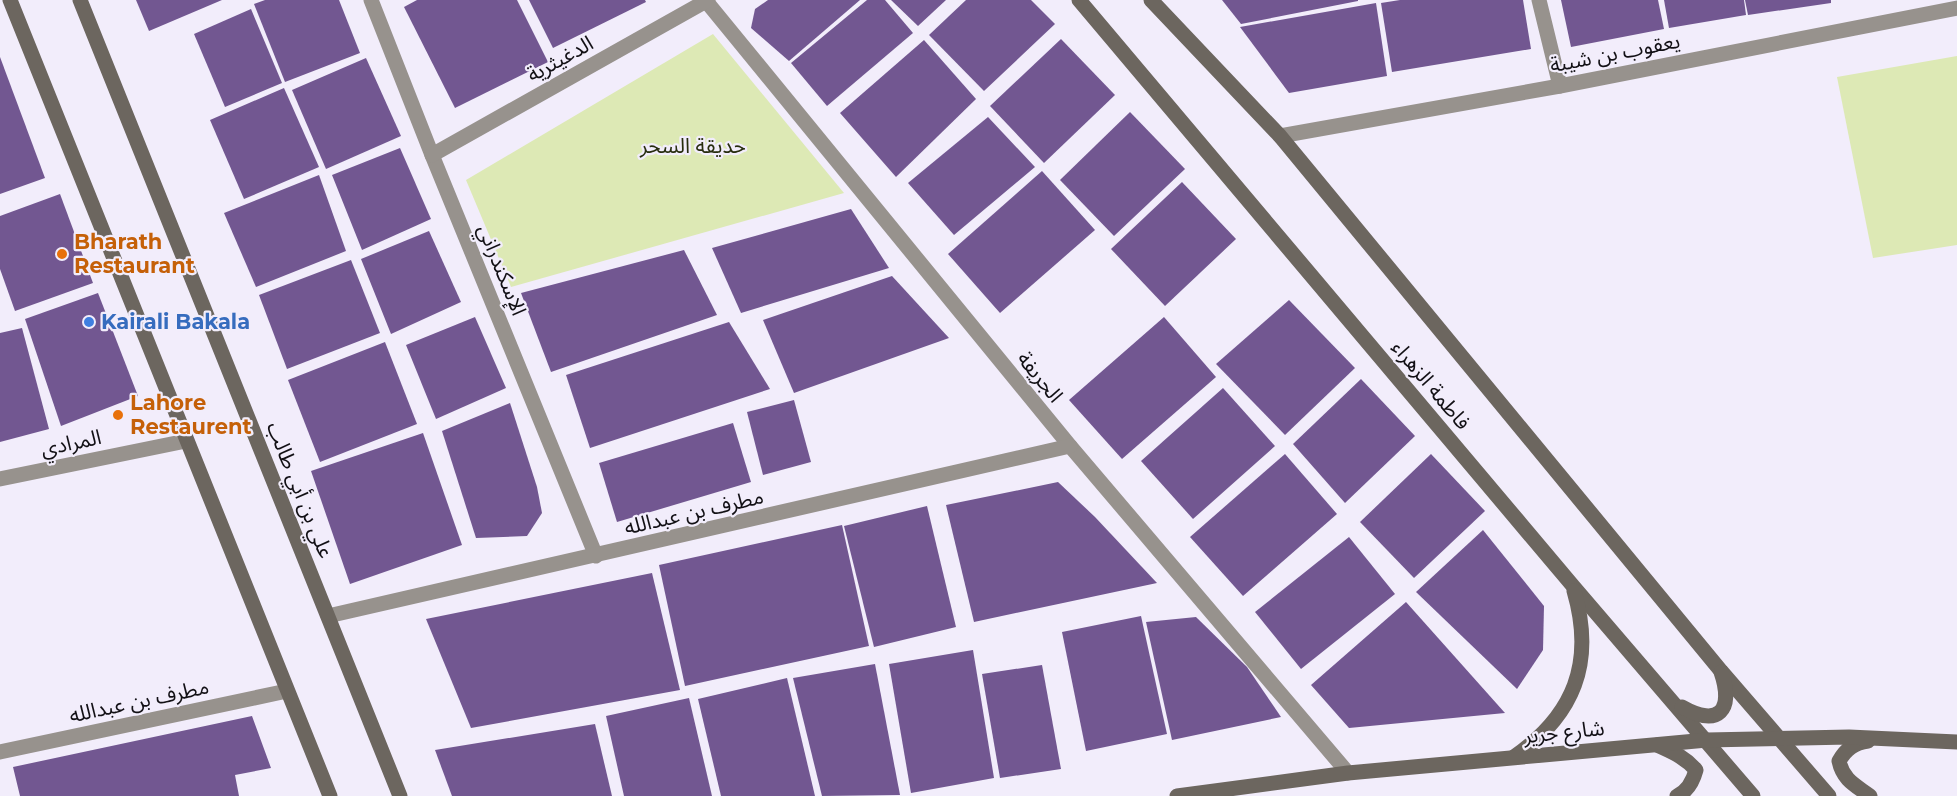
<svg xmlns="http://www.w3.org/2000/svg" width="1957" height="796" font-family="Montserrat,'Noto Sans Arabic',sans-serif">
<rect width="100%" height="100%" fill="#f2edfb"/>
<!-- green -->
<g fill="#dde9b5">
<polygon points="713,34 844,193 511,287 466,180"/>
<polygon points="1957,56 1957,245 1873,258 1837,77"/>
</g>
<!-- building -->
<g fill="#725791">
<polygon points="136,0 222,0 149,31"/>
<polygon points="265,0 339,0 360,53 285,82 254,4"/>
<polygon points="417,0 517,0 548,62 455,108 404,7"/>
<polygon points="529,0 645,0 646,2 553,48"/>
<polygon points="768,0 860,0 789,61 751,28 755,9"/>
<polygon points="867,0 885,0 913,33 827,106 791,63"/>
<polygon points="891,0 946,0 918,26"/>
<polygon points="966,0 1031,0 1055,24 984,91 929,35"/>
<polygon points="1222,0 1358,0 1358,1 1241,24"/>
<polygon points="1400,0 1523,0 1531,49 1392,72 1381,3"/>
<polygon points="1561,0 1658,0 1664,29 1571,47"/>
<polygon points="1664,0 1744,0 1746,15 1669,28"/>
<polygon points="1745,0 1831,0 1831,3 1748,15"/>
<polygon points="1376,3 1387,76 1289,93 1240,27"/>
<polygon points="251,9 282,83 225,107 194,34"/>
<polygon points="1061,39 1115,95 1044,163 990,106"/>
<polygon points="924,40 976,99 896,177 840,113"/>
<polygon points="0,57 45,178 0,194"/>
<polygon points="366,58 401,136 326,169 292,90"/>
<polygon points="284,88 319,167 244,199 210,120"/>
<polygon points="1130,112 1185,169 1114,236 1060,180"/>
<polygon points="988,117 1035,167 954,235 908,183"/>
<polygon points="400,148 431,219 362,250 332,175"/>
<polygon points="1042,171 1095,230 1000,313 948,254"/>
<polygon points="319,175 346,251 256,287 224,213"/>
<polygon points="1182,182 1236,239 1165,306 1111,249"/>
<polygon points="60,194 93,283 15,311 0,269 0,216"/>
<polygon points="851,209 889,268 741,313 712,248"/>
<polygon points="429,231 461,302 391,334 361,259"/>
<polygon points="684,250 717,315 551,372 521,293"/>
<polygon points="351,260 380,333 287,369 259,295"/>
<polygon points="892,276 949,338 794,393 763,320"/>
<polygon points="98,293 138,396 61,426 25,319"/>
<polygon points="1289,300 1355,368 1285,435 1216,364"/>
<polygon points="475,317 506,388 436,419 406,345"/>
<polygon points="1164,317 1216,377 1122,459 1069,400"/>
<polygon points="729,322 770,389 590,448 566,375"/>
<polygon points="22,328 49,429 0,442 0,333"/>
<polygon points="385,342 417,424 320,462 288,380"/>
<polygon points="1361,379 1415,436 1345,503 1293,444"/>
<polygon points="1223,388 1275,446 1193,519 1141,461"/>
<polygon points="794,400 811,462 763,475 747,412"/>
<polygon points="510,403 537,487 542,513 527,536 476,538 442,431"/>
<polygon points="733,423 751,482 617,522 599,463"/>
<polygon points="423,433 462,545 350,584 311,471"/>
<polygon points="1285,454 1337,514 1243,596 1190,537"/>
<polygon points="1431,454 1485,511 1414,578 1360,522"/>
<polygon points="1058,482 1095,517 1157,583 974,622 946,505"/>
<polygon points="927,506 956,627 874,647 844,526"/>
<polygon points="842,525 869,646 685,686 659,565"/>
<polygon points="1483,530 1544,606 1543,650 1517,689 1416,592"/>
<polygon points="1349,537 1395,594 1301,669 1255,612"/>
<polygon points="652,573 680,690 471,728 426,619"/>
<polygon points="1406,602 1505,713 1349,728 1311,685"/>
<polygon points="1141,616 1167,734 1086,751 1062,632"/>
<polygon points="1196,617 1247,667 1281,717 1172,740 1146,622"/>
<polygon points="973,650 994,778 911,793 889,664"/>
<polygon points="875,664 900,795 822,796 793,678"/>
<polygon points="1042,665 1061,769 1000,778 982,674"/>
<polygon points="787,678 815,796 721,796 698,699"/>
<polygon points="689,698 712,796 624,796 606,716"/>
<polygon points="252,716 271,768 235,775 239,796 20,796 13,767"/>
<polygon points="595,724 612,796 452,796 435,750"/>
</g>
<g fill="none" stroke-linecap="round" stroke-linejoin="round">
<!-- street -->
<g stroke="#97928d" stroke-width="15">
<polyline points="371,0 432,155 596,556"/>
<polyline points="1539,0 1560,86"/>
<polyline points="706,1 1070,446 1348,773"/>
<polyline points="1280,136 1560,86 1957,8"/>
<polyline points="432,155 708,0"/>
<polyline points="0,479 186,441"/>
<polyline points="328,616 1070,446"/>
<polyline points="0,752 287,691"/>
</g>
<!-- secondary -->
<g stroke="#6c665f" stroke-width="15">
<polyline points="10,0 330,796"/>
<polyline points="80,0 400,796"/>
<polyline points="1079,0 1573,586 1753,796"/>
<polyline points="1151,0 1280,136 1721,671 1829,796"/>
<path d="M1682,707C1719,728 1734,710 1721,672"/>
<path d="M1868,741C1854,743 1846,749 1839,761C1843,780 1855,785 1870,796"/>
<path d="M1657,745C1672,752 1685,757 1696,770C1693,781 1688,791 1677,796"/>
<path d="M1514,757C1574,715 1595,663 1574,591"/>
<polyline points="1177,796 1348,773 1707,740 1849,737 1957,742"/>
</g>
</g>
<!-- markers -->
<g fill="#e8710a" stroke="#f2edfb" stroke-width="2">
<circle cx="62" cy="254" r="6"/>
<circle cx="118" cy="415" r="6"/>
</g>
<circle fill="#3f7fe0" stroke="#f2edfb" stroke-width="2" cx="89" cy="322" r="6"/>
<g text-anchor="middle" stroke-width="4.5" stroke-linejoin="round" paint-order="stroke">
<!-- street labels -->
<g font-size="21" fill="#121015" stroke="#f2edfb">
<text transform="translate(1615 53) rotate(-11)" y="7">يعقوب بن شيبة</text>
<text transform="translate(560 59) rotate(-29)" y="7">الدغيثرية</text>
<text transform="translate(502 270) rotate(68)" y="7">الإسكندراني</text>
<text transform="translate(1040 377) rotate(51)" y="7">الجريفة</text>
<text transform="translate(1431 385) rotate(50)" y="7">فاطمة الزهراء</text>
<text transform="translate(71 443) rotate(-12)" y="7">المرادي</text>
<text transform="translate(300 490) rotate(68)" y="7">علي بن أبي طالب</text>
<text transform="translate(694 512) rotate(-13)" y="7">مطرف بن عبدالله</text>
<text transform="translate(139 701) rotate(-12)" y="7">مطرف بن عبدالله</text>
<text transform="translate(1564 732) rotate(-6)" y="7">شارع جرير</text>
</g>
<!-- park labels -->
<g font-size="21" fill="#272d0e" stroke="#f2edfb">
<text x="693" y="153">حديقة السحر</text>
</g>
<!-- food labels -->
<g font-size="21" font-weight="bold" fill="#c56008" stroke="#f2edfb" text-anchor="start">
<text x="74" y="249">Bharath<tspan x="74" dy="24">Restaurant</tspan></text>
<text x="130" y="410">Lahore<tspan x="130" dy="24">Restaurent</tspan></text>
</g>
<!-- shop labels -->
<g font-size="21" font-weight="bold" fill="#366cbe" stroke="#f2edfb" text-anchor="start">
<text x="101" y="329">Kairali Bakala</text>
</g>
</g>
</svg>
